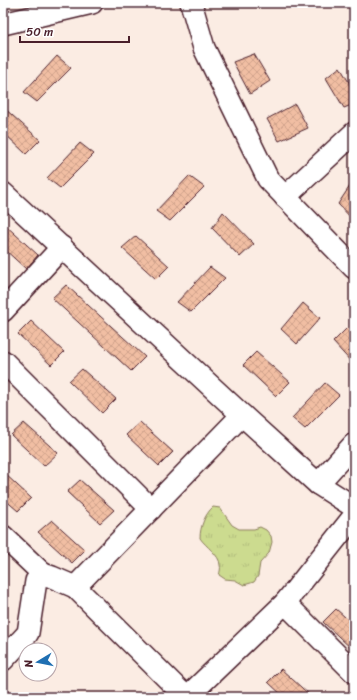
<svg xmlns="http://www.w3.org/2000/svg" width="357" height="700" font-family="Sriracha,sans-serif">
<defs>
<pattern id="grass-tufts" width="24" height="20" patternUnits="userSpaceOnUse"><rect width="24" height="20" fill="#ccdb8f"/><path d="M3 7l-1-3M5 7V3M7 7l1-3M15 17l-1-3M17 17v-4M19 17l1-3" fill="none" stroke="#b1bc7c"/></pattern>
<pattern id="building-cross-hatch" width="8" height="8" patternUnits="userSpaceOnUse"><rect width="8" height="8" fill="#f1bea3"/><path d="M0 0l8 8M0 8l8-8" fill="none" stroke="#d0a38c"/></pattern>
</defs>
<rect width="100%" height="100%" fill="#fbece3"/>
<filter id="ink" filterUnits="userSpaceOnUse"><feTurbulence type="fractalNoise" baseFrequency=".025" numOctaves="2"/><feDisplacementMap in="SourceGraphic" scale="8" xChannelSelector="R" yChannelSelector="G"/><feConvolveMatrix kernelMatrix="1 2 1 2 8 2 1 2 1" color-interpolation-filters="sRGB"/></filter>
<g filter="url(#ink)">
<!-- grass -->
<path fill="url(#grass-tufts)" stroke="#8b7d5d" d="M213,507L220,508L232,525L239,529H254L260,527L266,530L271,536L272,542L269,553L260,563L258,576L254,582L244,585L235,580L225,579L219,575C220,572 221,568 220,565C220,555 205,546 200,538C200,527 205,514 213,507Z"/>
<!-- building -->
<g fill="url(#building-cross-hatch)" stroke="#4a1f2b">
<polygon points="254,54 270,81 250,94 233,62"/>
<polygon points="57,56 71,68 37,102 24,92"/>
<polygon points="340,67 354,91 354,104 344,108 326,78"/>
<polygon points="295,104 308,128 279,141 267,119"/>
<polygon points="3,107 40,140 26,154 3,132"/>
<polygon points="80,143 94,154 60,188 47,178"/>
<polygon points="189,176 204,187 170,221 156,211"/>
<polygon points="354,180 354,221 338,204"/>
<polygon points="223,212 254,244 240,257 212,228"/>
<polygon points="3,223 38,255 26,269 3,248"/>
<polygon points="136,236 169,266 156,279 122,248"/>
<polygon points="210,267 225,278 191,312 177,302"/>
<polygon points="66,285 145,357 131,371 52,298"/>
<polygon points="303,303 320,318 297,344 281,329"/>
<polygon points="31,321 64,352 51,365 18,334"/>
<polygon points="347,328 354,335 354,365 333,342"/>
<polygon points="256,352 290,382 276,396 243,365"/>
<polygon points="82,369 116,399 102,413 69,381"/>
<polygon points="325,383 339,395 305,429 292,418"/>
<polygon points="140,422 173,452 159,466 126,435"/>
<polygon points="24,423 58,453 44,466 11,435"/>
<polygon points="3,472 31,498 18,511 3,498"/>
<polygon points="80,480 114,510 100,523 67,492"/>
<polygon points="52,520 85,550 72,563 38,532"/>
<polygon points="336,609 354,625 354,651 323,622"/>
<polygon points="281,669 312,697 284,697 268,682"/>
</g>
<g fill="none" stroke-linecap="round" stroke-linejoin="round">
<defs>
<g id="minor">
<polyline points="191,3 204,48 268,179 354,268"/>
<polyline points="3,24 92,3"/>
<polyline points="3,193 242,415 318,484"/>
<polyline points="285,197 354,133"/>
<polyline points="3,311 62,247"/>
<polyline points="3,361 151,509"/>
<polyline points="354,444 318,484 354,507"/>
<polyline points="3,536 43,574"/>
<polyline points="75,587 242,415"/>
<polyline points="285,603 354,672"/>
<polyline points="3,660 28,633 36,581 43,574 52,577 75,587 186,697"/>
<polyline points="187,697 285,603 354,516"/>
</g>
</defs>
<!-- minor casing -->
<use href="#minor" stroke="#4a1f2b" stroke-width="24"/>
<!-- minor -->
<use href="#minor" stroke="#fff" stroke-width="21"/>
</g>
</g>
<!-- margin -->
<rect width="357" height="700" fill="none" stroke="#fff" stroke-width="16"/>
<rect x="8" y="8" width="341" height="684" fill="none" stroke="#4a1f2b" stroke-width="1.5" filter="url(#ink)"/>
<!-- north arrow -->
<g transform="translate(38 662) rotate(260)"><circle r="19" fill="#ffffff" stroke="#b7a5aa"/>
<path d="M0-3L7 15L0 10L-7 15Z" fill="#1f6fb2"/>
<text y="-6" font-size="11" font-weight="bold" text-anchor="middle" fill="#4a1f2b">N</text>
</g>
<!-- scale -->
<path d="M20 36v6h109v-6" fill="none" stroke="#4a1f2b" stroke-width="2"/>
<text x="26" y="36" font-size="12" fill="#4a1f2b" stroke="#ffffff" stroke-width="3" paint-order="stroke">50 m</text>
</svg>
